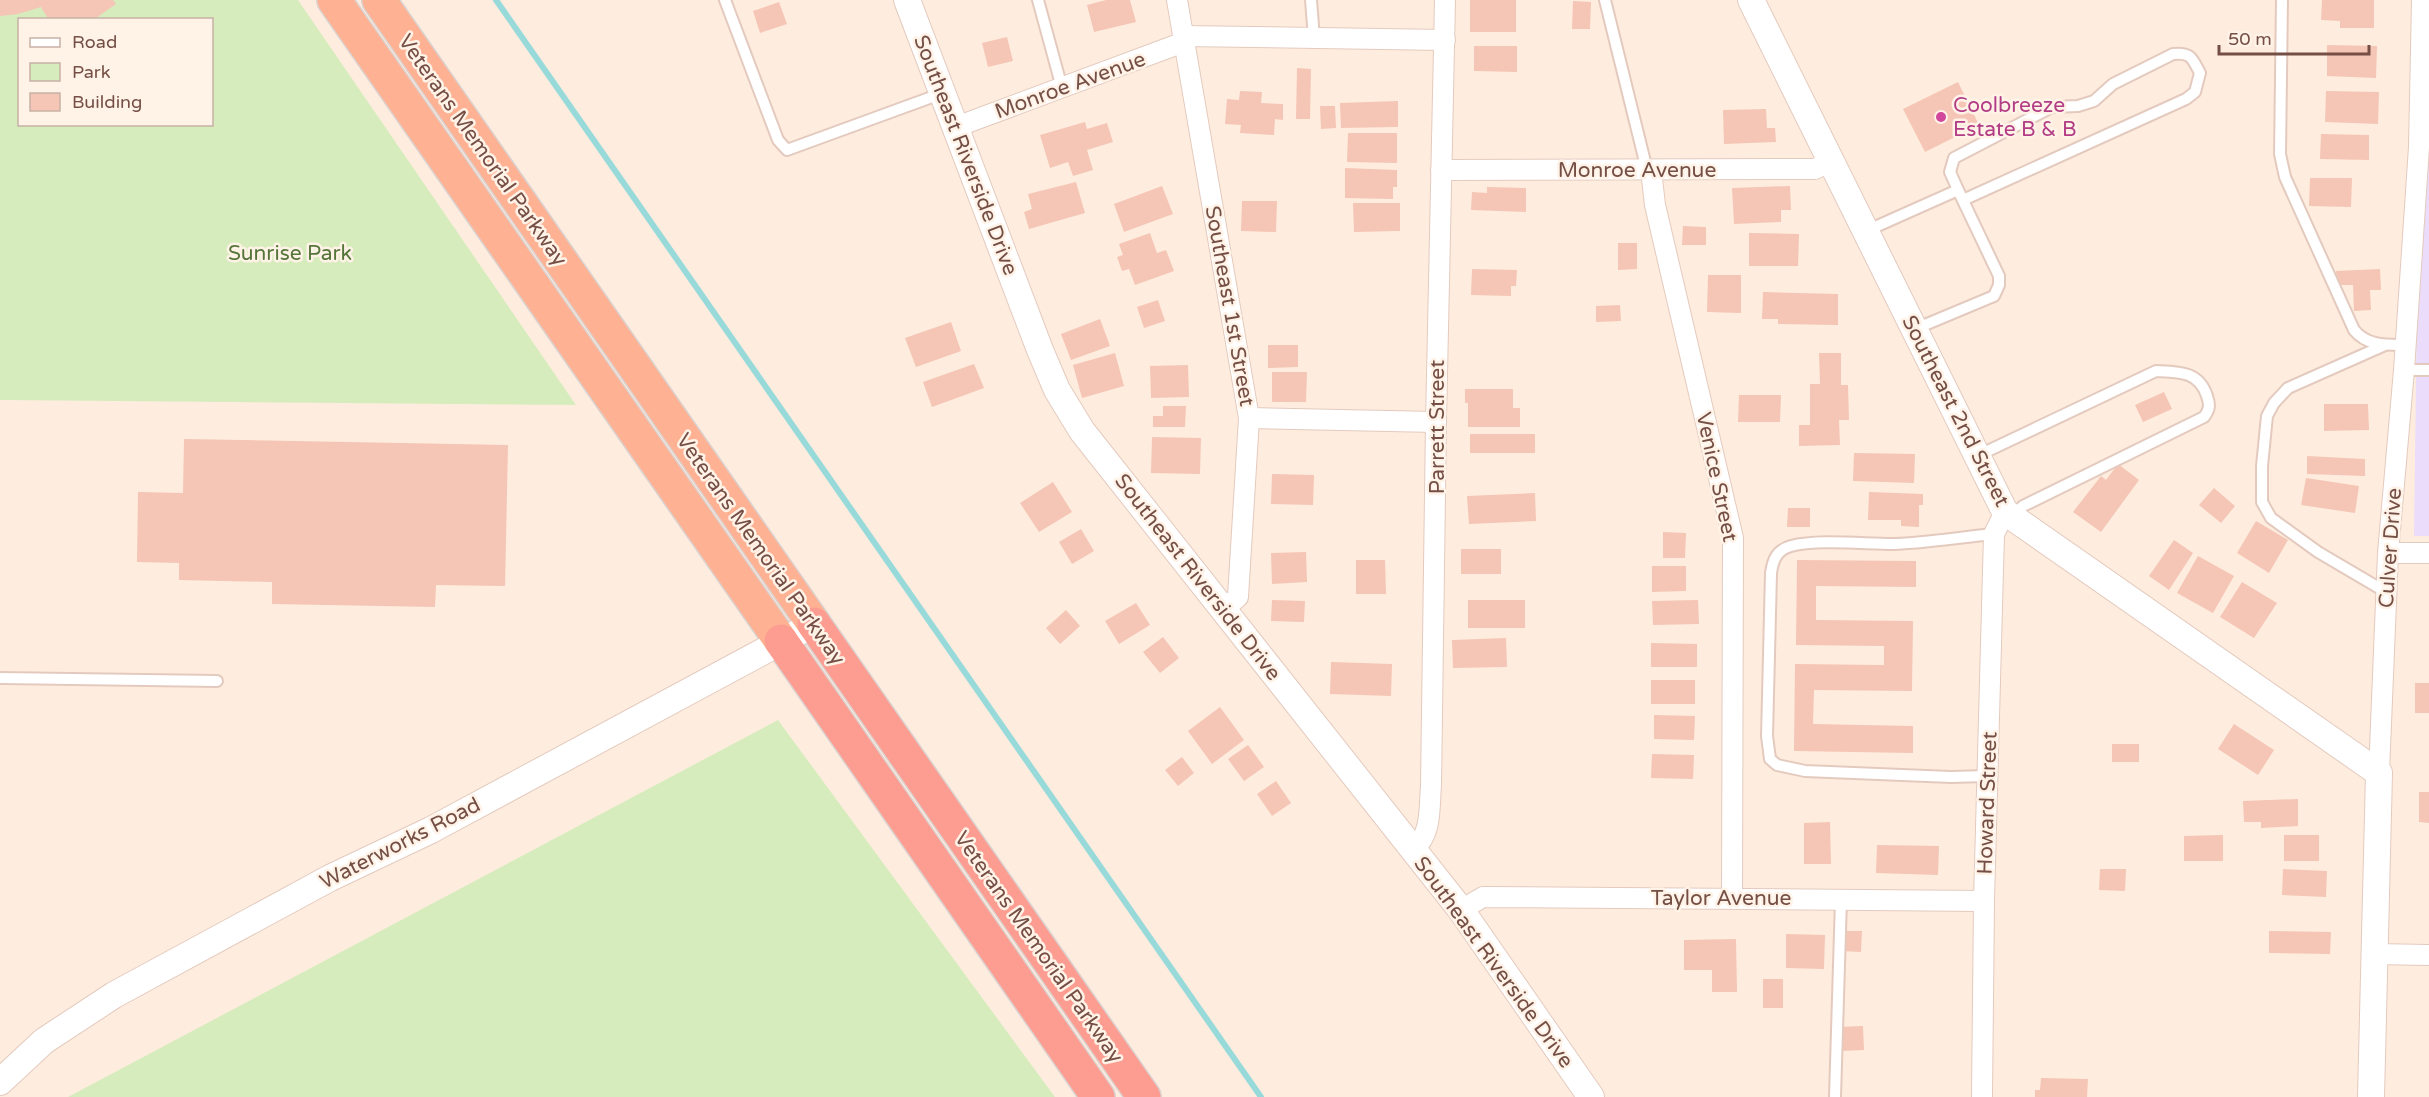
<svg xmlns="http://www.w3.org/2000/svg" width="2429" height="1097" font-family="'Varela Round',sans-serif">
<rect width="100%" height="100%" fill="#feeddf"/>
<!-- education -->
<polygon fill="#eadcfa" points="2419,147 2429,147 2429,536 2414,536"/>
<!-- green -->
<g fill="#d7ecbd" fill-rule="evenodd">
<path d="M0,0H298L576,405L0,400ZM20,20H212V124H20Z"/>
<polygon points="778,720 1055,1097 68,1097"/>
</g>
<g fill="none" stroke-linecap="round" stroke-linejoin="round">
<!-- stream -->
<polyline stroke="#98dada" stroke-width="6" points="496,0 1261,1097"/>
</g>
<!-- building -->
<g fill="#f5c5b5">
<polygon points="0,0 113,0 116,4 93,20 49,20 41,7 18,14 0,16"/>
<polygon points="1106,0 1130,0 1136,22 1094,32 1087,5"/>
<rect x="1470" y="0" width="46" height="32"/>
<polygon points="2322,0 2374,0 2374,28 2340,28 2340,21 2321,20"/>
<polygon points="1573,1 1591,2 1590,29 1572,29"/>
<polygon points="779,2 787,24 760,33 753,11"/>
<polygon points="1007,37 1013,61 988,67 982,43"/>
<polygon points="2327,45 2377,46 2376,78 2327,76"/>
<polygon points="1474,46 1517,46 1517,72 1474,71"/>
<polygon points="1297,68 1311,69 1310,119 1296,119"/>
<polygon points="1958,82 1979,125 1925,152 1903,109"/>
<polygon points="1240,91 1262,92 1261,103 1283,104 1283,120 1275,119 1274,135 1240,133 1241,125 1225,124 1227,99 1239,100"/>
<polygon points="2326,91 2379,92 2378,124 2325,122"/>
<polygon points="1398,101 1398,127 1341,128 1340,103"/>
<polygon points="1320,106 1335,106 1336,128 1321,129"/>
<polygon points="1766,109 1767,128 1775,128 1776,142 1724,144 1723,110"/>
<polygon points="1085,122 1087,129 1107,123 1113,142 1087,150 1093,170 1073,176 1068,162 1050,168 1040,135"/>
<polygon points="1348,133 1397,133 1397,163 1347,162"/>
<polygon points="2321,134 2369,135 2369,160 2320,159"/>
<polygon points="1345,168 1397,170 1397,187 1393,187 1393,199 1345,198"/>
<polygon points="2310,178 2352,178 2351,207 2309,206"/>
<polygon points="1076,182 1085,213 1029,229 1024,212 1032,209 1028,194"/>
<polygon points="1162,186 1173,214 1124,232 1114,204"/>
<polygon points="1790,186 1791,210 1781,210 1781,222 1734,224 1732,188"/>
<polygon points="1487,187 1526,188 1526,212 1471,210 1472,192 1487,193"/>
<polygon points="1242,201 1277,201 1276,232 1241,231"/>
<polygon points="1353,203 1400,203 1400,231 1354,232"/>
<polygon points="1683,226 1706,227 1706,245 1682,245"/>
<polygon points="1150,233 1157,253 1166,250 1174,271 1135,285 1129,269 1122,271 1117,257 1123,255 1119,244"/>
<polygon points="1749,233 1799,234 1798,266 1749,266"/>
<polygon points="1618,243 1637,243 1637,269 1618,270"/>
<polygon points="1472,269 1517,270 1516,286 1511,286 1511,296 1471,295"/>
<polygon points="2380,269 2381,290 2370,290 2371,310 2354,311 2353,285 2337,285 2336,271"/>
<polygon points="1708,275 1741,275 1741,313 1707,312"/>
<polygon points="1763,292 1838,294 1838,325 1778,324 1778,319 1762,319"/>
<polygon points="1158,300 1165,321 1144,328 1137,307"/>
<polygon points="1620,305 1621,321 1596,322 1596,306"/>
<polygon points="1100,319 1110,346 1071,360 1061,334"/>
<polygon points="951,322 961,351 916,367 905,338"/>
<polygon points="1268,345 1298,345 1298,367 1268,368"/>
<polygon points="1115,353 1124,386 1082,398 1073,365"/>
<polygon points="1819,353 1841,353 1841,385 1848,385 1849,420 1839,420 1840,445 1799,446 1799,425 1810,425 1810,384 1820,384"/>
<polygon points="974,364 984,388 932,407 923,382"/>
<polygon points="1188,365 1189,397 1151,398 1150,366"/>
<polygon points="1272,372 1307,372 1306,402 1272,402"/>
<polygon points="1465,389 1513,389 1513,408 1520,408 1520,427 1468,427 1468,403 1465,403"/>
<polygon points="2164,392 2172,409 2143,422 2135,405"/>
<polygon points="1739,395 1781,395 1780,422 1738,422"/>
<polygon points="2324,404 2368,404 2369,430 2324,431"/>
<polygon points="1163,406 1186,406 1185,427 1153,427 1153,416 1163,416"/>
<rect x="1470" y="434" width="65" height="19"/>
<polygon points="1152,437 1201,438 1200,474 1151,473"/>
<polygon points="184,439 508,445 505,586 436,585 435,607 272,604 272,582 179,580 179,563 137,562 138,492 183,493"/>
<polygon points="1854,453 1915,454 1914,483 1853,481"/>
<polygon points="2307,456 2365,459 2365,476 2307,474"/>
<polygon points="2118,464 2139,480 2101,532 2073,512 2101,476 2106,480"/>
<polygon points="1272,474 1314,475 1313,505 1271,504"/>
<polygon points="2306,478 2359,486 2355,513 2301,505"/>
<polygon points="1053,482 1072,512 1039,532 1020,503"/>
<polygon points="2214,488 2235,506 2221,523 2199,505"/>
<polygon points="1869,492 1923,494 1923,505 1919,505 1919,527 1901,526 1901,520 1868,520"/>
<polygon points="1535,493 1536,521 1469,524 1467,496"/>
<polygon points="1788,508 1810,508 1810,527 1787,527"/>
<polygon points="2256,521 2288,540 2269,573 2237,553"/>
<polygon points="1081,529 1094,551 1072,564 1059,542"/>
<polygon points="1663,532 1686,533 1685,558 1663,558"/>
<polygon points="2174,540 2193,553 2169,590 2149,576"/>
<rect x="1461" y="549" width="40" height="25"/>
<polygon points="1306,552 1307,582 1272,584 1271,553"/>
<polygon points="2198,556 2234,576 2213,613 2177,593"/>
<polygon points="1356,560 1385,560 1386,594 1356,594"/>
<polygon points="1797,560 1916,561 1916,587 1816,586 1816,620 1913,621 1912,691 1814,690 1813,724 1913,726 1913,753 1794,751 1795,664 1884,665 1884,646 1796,645"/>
<polygon points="1652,566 1686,566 1686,591 1652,592"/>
<polygon points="2242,582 2277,603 2254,638 2220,617"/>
<polygon points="1272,600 1305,601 1304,622 1271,621"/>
<rect x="1468" y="600" width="57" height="28"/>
<polygon points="1698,600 1699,624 1653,625 1652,601"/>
<polygon points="1136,603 1150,625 1119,644 1105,621"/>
<polygon points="1066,610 1080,626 1060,644 1046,628"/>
<polygon points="1163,637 1179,658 1160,673 1143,652"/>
<polygon points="1506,638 1507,667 1453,668 1452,640"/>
<polygon points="1651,643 1697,644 1697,667 1651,667"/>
<polygon points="1331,662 1392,664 1391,696 1330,694"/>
<rect x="1651" y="680" width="44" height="24"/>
<rect x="2415" y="683" width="14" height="30"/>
<polygon points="1220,707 1244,740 1212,764 1188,731"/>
<polygon points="1654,715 1695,716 1694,740 1654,739"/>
<polygon points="2234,724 2274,750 2258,775 2218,749"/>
<rect x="2112" y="744" width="27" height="18"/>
<polygon points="1248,745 1264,767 1244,781 1228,759"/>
<polygon points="1652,754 1694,755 1693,779 1651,778"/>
<polygon points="1182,757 1194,773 1178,786 1165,770"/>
<polygon points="1276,781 1291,803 1272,816 1257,794"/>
<polygon points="2419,792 2429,792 2429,823 2419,822"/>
<polygon points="2298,799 2298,826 2261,828 2261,822 2244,822 2243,801"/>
<polygon points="1830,822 1831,864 1804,864 1804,823"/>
<polygon points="2223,835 2223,861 2184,861 2184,836"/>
<rect x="2284" y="835" width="35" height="26"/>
<polygon points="1877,845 1939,846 1938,875 1876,873"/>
<polygon points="2100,869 2126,869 2125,891 2099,890"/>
<polygon points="2283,869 2327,871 2326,897 2282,895"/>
<polygon points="1843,931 1862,931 1861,952 1842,951"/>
<polygon points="2269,931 2331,932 2330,954 2269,953"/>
<polygon points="1786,934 1825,935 1824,969 1786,968"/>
<polygon points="1736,939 1737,992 1712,992 1712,970 1684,970 1684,940"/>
<rect x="1763" y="979" width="20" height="29"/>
<polygon points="1863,1026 1864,1050 1840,1051 1839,1027"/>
<polygon points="2041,1078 2088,1079 2087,1097 2035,1097 2035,1090 2040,1090"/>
</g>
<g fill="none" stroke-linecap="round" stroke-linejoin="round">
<defs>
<g id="service">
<polyline points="725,0 778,140 787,150 943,93"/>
<polyline points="1038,0 1062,88"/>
<polyline points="1311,0 1314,38"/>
<polyline points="1605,0 1647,170"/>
<path d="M2282,0L2280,154L2285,177L2354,330C2367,346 2386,345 2405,345"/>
<path d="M1958,190L1950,172L1954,158L2052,107L2078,106L2094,101L2113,84L2173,54C2191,52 2192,58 2200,73L2195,92L2186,99L1963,200"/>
<polyline points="1866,231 1958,190 1999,276 1999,285 1994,296 1915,329"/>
<polyline points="2385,345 2288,388 2274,403 2267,416 2262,466 2262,502 2271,518 2318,552 2386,592"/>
<polyline points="2404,370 2429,370"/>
<path d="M1977,456L2156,371C2179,372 2199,371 2207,396C2210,405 2210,409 2204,417L2023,506L2012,517"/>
<polyline points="0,678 217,681"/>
<path d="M1987,776L1951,777L1805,771L1777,765L1770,759L1767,736L1771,573C1773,559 1777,550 1791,546C1818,539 1864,544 1893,544C1927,543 1961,537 1994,534"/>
<polyline points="1835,1097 1841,899"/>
</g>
<g id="minor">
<polyline points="1177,0 1249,418 1238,597 1224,609"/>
<polyline points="1183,36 1445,40"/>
<polyline points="956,127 1184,42"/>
<polyline points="1441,170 1815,169 1831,161"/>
<polyline points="1651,170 1655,205 1733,538 1732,898"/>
<polyline points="1249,418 1436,422"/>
<polyline points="2388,553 2429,553"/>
<polyline points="2379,773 2388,553 2404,370 2419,147 2422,0"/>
<path d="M1414,849C1432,833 1429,809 1431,786L1436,422L1445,0"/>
<polyline points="1461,910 1483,897 1984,901"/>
<polyline points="2374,954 2429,955"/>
<polyline points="1982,1097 1984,901 1994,534 2005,512"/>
</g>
<g id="tertiary">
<polyline points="907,0 1040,350 1057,390 1082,431 1461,910 1591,1097"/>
<polyline points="1751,0 2005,512 2379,773 2371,1097"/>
<polyline points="0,1082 44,1041 114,995 330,878 431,830 814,624"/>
</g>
<g id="trunk">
<polyline points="334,0 781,641"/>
<polyline points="379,0 814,624"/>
</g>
<g id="motorway">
<polyline points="814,624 1144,1097"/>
<polyline points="781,641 1098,1097"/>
</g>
</defs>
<!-- service casing -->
<use href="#service" stroke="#e4cabe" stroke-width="14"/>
<!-- minor casing -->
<use href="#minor" stroke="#e4cabe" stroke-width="22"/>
<!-- tertiary casing -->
<use href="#tertiary" stroke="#e4cabe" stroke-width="28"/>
<!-- trunk casing -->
<use href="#trunk" stroke="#dbd1cf" stroke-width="36"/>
<!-- motorway casing -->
<use href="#motorway" stroke="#dbd1cf" stroke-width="36"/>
<!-- service -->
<use href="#service" stroke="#fff" stroke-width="10"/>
<!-- minor -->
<use href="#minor" stroke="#fff" stroke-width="20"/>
<!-- tertiary -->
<use href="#tertiary" stroke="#fff" stroke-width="26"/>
<!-- trunk -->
<use href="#trunk" stroke="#feb293" stroke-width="33"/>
<!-- motorway -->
<use href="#motorway" stroke="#fd9d91" stroke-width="33"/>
</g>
<!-- markers -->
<circle fill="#d1479c" stroke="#fff2e7" stroke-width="2" cx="1941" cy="117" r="6"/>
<g text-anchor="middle" stroke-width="5" stroke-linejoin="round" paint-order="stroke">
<!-- street labels -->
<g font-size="21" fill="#754f45" stroke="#fff2e7">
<text transform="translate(1070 85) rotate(-20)" y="7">Monroe Avenue</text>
<text transform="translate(483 150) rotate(55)" y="7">Veterans Memorial Parkway</text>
<text transform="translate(966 155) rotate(69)" y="7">Southeast Riverside Drive</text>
<text x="1637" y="177">Monroe Avenue</text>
<text transform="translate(1230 306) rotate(80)" y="7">Southeast 1st Street</text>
<text transform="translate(1956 411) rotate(63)" y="7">Southeast 2nd Street</text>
<text transform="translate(1437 427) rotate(-90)" y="7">Parrett Street</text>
<text transform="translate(1717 477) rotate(78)" y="7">Venice Street</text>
<text transform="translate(2390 548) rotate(-86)" y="7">Culver Drive</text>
<text transform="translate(761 549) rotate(55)" y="7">Veterans Memorial Parkway</text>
<text transform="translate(1198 577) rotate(52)" y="7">Southeast Riverside Drive</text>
<text transform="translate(1987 803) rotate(-88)" y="7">Howard Street</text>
<text transform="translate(400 843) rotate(-27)" y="7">Waterworks Road</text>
<text x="1721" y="905">Taylor Avenue</text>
<text transform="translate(1039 947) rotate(55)" y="7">Veterans Memorial Parkway</text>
<text transform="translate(1494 962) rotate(54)" y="7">Southeast Riverside Drive</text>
</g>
<!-- hotel labels -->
<g font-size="21" fill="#b23c85" stroke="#fff2e7" text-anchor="start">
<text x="1953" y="112">Coolbreeze<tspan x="1953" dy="24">Estate B &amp; B</tspan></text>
</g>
<!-- park labels -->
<g font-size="21" fill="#55763a" stroke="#fff2e7">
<text x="290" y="260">Sunrise Park</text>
</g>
</g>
<!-- legend -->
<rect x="18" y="18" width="195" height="108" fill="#fff2e7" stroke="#c8b1a6" stroke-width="1.5"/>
<rect x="30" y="38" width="30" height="9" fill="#ffffff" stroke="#c8b1a6" stroke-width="1.5"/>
<text x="72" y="48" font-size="18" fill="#754f45">Road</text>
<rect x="30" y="63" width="30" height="18" fill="#d7ecbd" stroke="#c8b1a6" stroke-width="1.5"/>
<text x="72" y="78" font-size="18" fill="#754f45">Park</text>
<rect x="30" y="93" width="30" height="18" fill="#f5c5b5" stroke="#c8b1a6" stroke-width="1.5"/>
<text x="72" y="108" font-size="18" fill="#754f45">Building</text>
<!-- scale -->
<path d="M2219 45v9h150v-9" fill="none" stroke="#754f45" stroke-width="3"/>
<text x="2228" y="45" font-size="18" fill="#754f45" stroke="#fff2e7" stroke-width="4.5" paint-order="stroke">50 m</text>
</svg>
